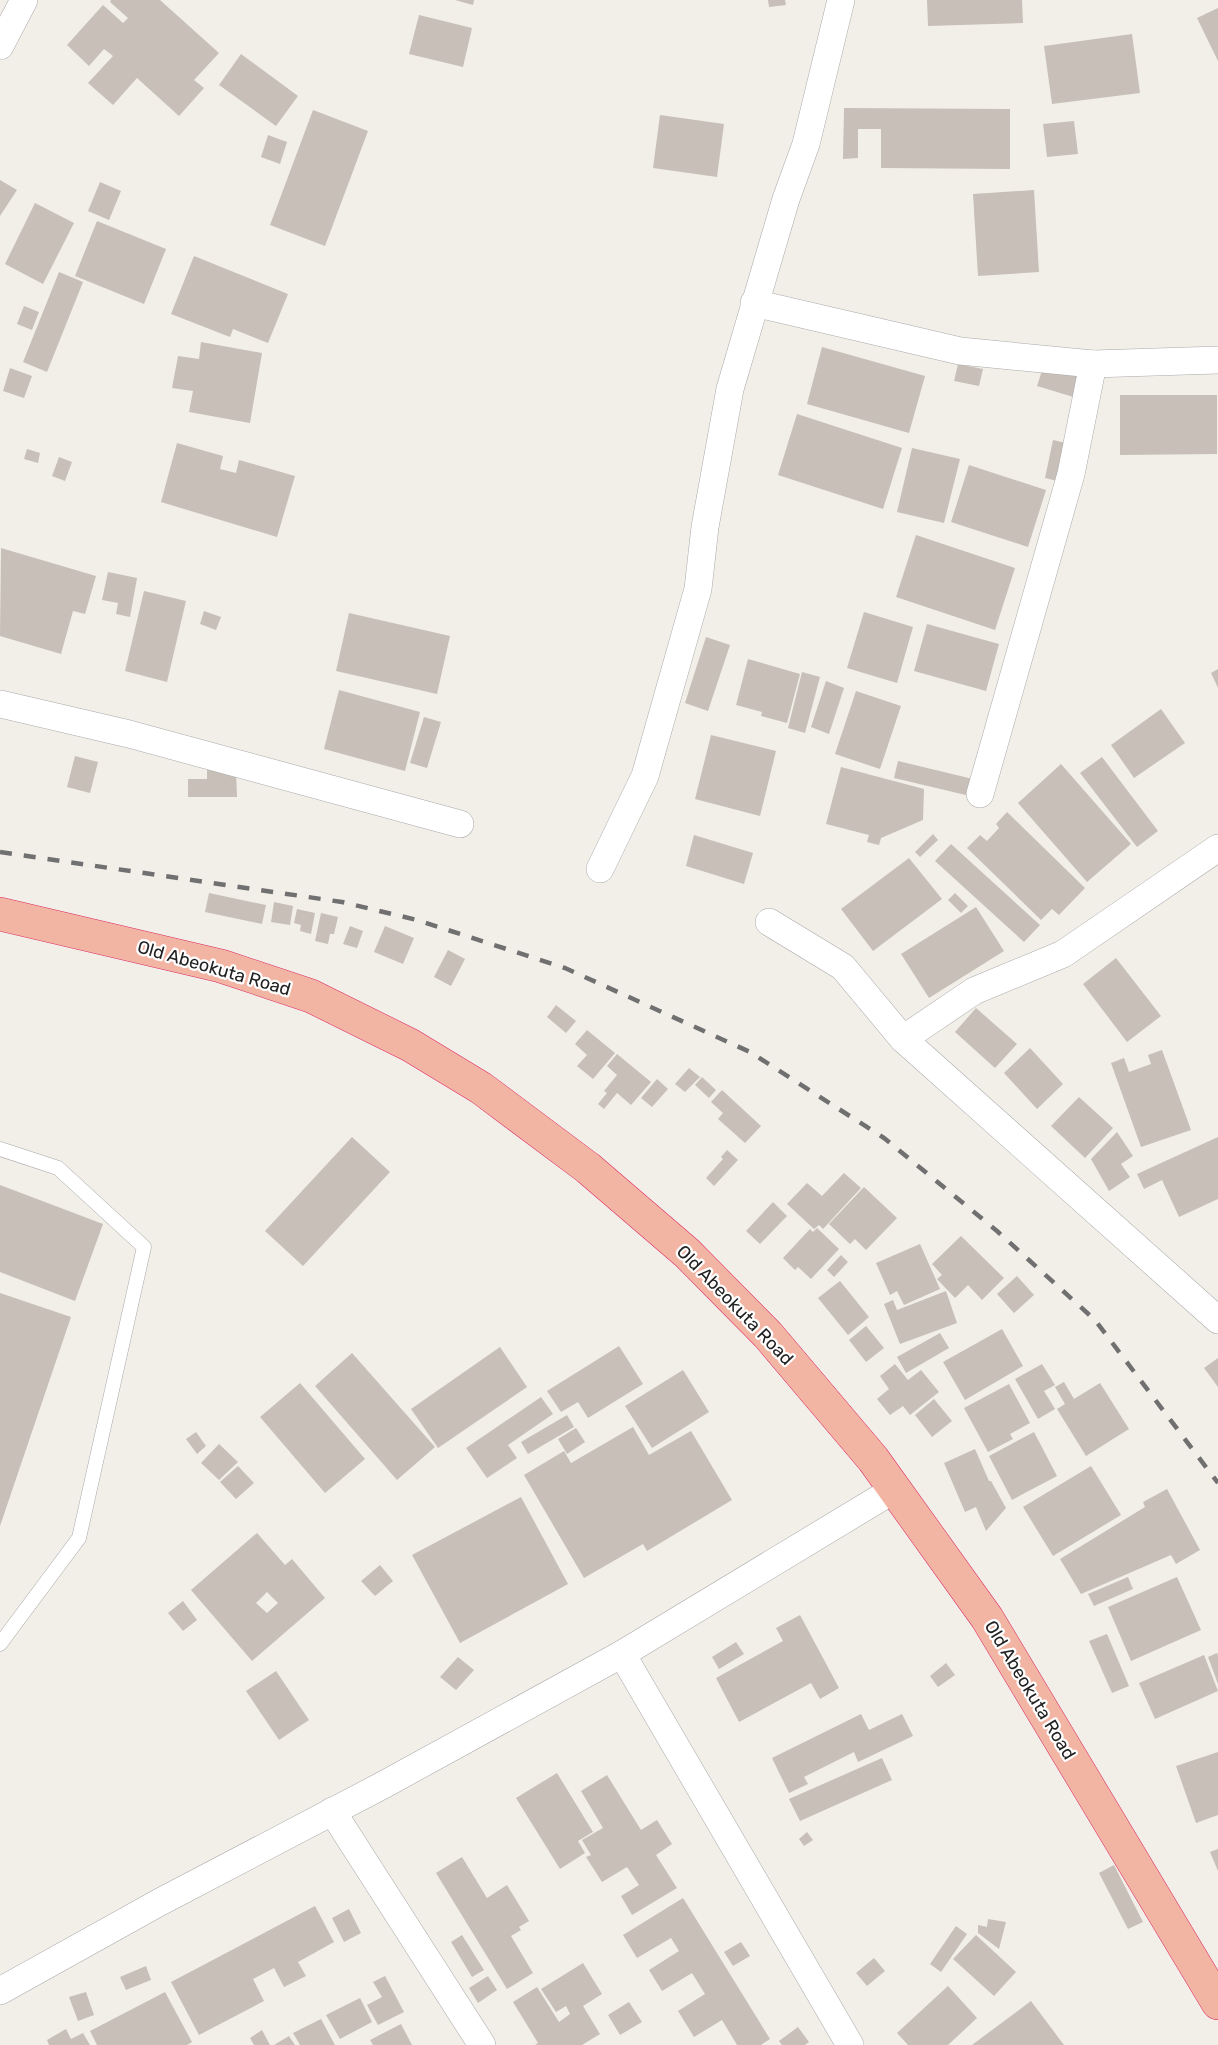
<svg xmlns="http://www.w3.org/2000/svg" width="1218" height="2045" font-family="Rubik,sans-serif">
<rect width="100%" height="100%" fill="#f2efe9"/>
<!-- building -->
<g fill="#c7bfb8" fill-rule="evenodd">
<polygon points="111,0 160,0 219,53 194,80 204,88 179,116 137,78 113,105 88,83 113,56 104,49 89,66 67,45 103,5 123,23 128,18 110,2"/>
<polygon points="455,0 474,0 473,5"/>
<polygon points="768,0 785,0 786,5 769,7"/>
<polygon points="927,0 1022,0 1023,23 928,26"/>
<polygon points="1218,8 1218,61 1197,18"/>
<polygon points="419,15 472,28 463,67 409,54"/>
<polygon points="1132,34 1140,93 1052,104 1044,46"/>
<polygon points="241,54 298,96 276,126 219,85"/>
<polygon points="844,108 1010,109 1010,169 881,168 881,129 858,129 858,158 843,159"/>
<polygon points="313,110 368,131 325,246 270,225"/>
<polygon points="660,115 724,124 717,177 653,168"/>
<polygon points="1074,121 1078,154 1047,157 1043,124"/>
<polygon points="268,135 287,142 280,164 261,157"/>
<polygon points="0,180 17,190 0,216"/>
<polygon points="100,182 121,191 109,220 88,211"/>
<polygon points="1034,190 1039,272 978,276 973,194"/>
<polygon points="35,203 74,223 43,284 5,264"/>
<polygon points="97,221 166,249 144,304 75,276"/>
<polygon points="194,256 288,294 268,343 233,329 230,337 171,314"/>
<polygon points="59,272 83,282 47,372 23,362"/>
<polygon points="24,306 39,312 32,330 17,324"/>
<polygon points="201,342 262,353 250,423 189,412 193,391 172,388 178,356 199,359"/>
<polygon points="822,347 925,376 909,433 807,404"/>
<polygon points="958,364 983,369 979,386 954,381"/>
<polygon points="1044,364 1087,377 1080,399 1037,386"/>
<polygon points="10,368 32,376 24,398 3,391"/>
<polygon points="1120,395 1217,395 1217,454 1120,455"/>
<polygon points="797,414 902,448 883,509 778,475"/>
<polygon points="1053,440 1066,443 1057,481 1045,478"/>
<polygon points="177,443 223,456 220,469 236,473 239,460 295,476 277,537 161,502"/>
<polygon points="912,448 960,459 944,523 897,512"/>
<polygon points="27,449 40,453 38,463 24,459"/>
<polygon points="59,457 72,462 65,481 52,476"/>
<polygon points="969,465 1046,490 1028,547 951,522"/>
<polygon points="916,535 1015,568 995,630 896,597"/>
<polygon points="1,548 96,576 85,614 73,611 61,654 0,636"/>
<polygon points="108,572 137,578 130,617 116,614 118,603 102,600"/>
<polygon points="144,591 186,601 167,682 125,671"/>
<polygon points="204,611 221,617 216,630 200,624"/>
<polygon points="864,612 913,627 897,683 847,668"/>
<polygon points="349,613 450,636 437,694 336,671"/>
<polygon points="927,624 999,644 986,691 914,671"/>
<polygon points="706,637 730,645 708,711 685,703"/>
<polygon points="748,659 800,674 787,723 761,716 762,712 736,705"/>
<polygon points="1218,669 1218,688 1211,673"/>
<polygon points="802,672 820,677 805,733 788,728"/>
<polygon points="826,681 844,688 829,734 811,727"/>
<polygon points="339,690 420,712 405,771 324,749"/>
<polygon points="856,691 901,706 880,769 835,754"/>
<polygon points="1161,709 1185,743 1134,778 1111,745"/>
<polygon points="424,717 441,722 427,768 410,763"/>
<polygon points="711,735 776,751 760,816 695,799"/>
<polygon points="75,756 98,762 90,793 67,787"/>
<polygon points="1102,757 1158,831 1137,847 1080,773"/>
<polygon points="898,761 973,779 970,796 894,778"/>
<polygon points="1061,764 1131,844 1087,882 1018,803"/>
<polygon points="841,767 924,789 923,820 881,838 879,845 867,842 869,835 826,824"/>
<polygon points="207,770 236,771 237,797 188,797 188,779 207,779"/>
<polygon points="1007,812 1085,888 1059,915 1052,909 1041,920 967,848 980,835 987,841 999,828 996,824"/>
<polygon points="933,834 938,840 920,857 915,852"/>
<polygon points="694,835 753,853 744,884 686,866"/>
<polygon points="951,844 1040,925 1024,942 935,861"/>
<polygon points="909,858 942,899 873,951 841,909"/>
<polygon points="209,893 266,905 262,924 205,912"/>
<polygon points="955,893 968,906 961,913 948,900"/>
<polygon points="274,902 293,906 290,925 271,922"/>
<polygon points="976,907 1004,951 929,998 901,954"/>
<polygon points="297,909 315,913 311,934 300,931 301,925 294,923"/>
<polygon points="321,913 338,917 334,934 330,934 328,944 315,941"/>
<polygon points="350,926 363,931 357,948 343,944"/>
<polygon points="385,926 414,938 403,964 374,952"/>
<polygon points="448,950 465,959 451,986 434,977"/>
<polygon points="1116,958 1161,1016 1127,1042 1083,984"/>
<polygon points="556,1005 576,1021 566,1033 547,1017"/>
<polygon points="976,1008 1017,1044 995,1068 955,1032"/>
<polygon points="587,1030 615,1053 593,1079 577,1066 587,1055 575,1044"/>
<polygon points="1030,1048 1063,1084 1037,1109 1004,1073"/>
<polygon points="1162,1050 1191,1130 1141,1147 1111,1063 1124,1058 1129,1072 1151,1064 1148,1055"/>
<polygon points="617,1054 651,1082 631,1105 617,1093 604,1109 598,1104 607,1093 604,1091 617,1075 607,1066"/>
<polygon points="689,1068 700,1077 685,1092 675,1084"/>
<polygon points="702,1077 716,1090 709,1098 695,1085"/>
<polygon points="657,1079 668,1089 652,1107 641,1098"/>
<polygon points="722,1090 761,1126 745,1143 718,1119 723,1113 711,1102"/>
<polygon points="1079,1097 1113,1128 1085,1158 1051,1126"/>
<polygon points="1117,1132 1133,1156 1121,1164 1130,1177 1109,1191 1091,1159"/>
<polygon points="352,1137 390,1172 303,1266 265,1231"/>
<polygon points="1218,1137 1218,1199 1179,1217 1162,1180 1144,1189 1137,1174"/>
<polygon points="727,1150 738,1160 714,1186 706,1178 723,1159 721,1157"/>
<polygon points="844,1173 861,1188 823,1229 819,1225 814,1229 787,1204 807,1183 822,1196"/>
<polygon points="0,1185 103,1224 75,1301 0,1272"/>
<polygon points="864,1187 897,1218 866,1250 855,1239 850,1244 829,1224"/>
<polygon points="773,1202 787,1216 760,1244 746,1231"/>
<polygon points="817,1228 839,1249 811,1279 798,1267 795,1270 783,1258 810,1229 813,1232"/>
<polygon points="961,1236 1004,1278 982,1300 968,1285 955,1298 937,1279 942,1275 932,1264"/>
<polygon points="920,1244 940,1289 904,1305 897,1291 890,1295 876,1263"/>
<polygon points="841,1255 848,1262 834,1277 827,1270"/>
<polygon points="1017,1276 1034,1295 1014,1313 997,1294"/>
<polygon points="840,1281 869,1317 848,1335 818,1298"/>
<polygon points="946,1291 957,1323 900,1344 884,1304 893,1300 897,1310"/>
<polygon points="0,1293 71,1317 0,1526"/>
<polygon points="866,1326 884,1348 866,1362 849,1340"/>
<polygon points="1002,1329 1023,1366 965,1400 943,1362"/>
<polygon points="940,1333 949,1348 906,1373 897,1357"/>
<polygon points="619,1346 643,1384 588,1418 578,1402 561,1412 547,1391"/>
<polygon points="500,1347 527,1387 438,1448 411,1409"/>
<polygon points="352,1353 435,1447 397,1480 315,1386"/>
<polygon points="1218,1358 1218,1387 1204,1368"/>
<polygon points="895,1364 908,1380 921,1370 939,1392 910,1415 903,1406 890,1415 877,1399 889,1389 880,1376"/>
<polygon points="1042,1364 1055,1385 1044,1391 1055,1409 1038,1419 1015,1379"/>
<polygon points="683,1370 709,1412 652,1448 625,1406"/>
<polygon points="1064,1382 1074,1399 1100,1383 1129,1429 1086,1456 1057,1409 1065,1404 1055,1387"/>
<polygon points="300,1383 365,1459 325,1493 260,1417"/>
<polygon points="1009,1384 1030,1423 1010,1434 1013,1439 988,1452 964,1408"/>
<polygon points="541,1397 553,1414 508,1445 517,1458 487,1478 466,1448"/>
<polygon points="934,1399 952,1421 932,1437 915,1415"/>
<polygon points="567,1415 574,1427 528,1454 521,1442"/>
<polygon points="633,1427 649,1455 691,1431 732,1500 647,1551 643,1544 584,1578 524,1475 564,1451 571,1463"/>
<polygon points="576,1428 585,1442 567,1454 558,1439"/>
<polygon points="196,1432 206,1446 197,1454 186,1439"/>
<polygon points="1034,1432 1057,1476 1012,1500 989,1456"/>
<polygon points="219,1444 238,1462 219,1480 201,1463"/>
<polygon points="975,1449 989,1481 991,1481 1006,1508 986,1531 976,1507 965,1512 944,1463"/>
<polygon points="238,1466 254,1483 236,1499 220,1482"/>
<polygon points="1091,1466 1121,1515 1053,1556 1023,1507"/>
<polygon points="1167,1489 1200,1550 1176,1564 1171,1555 1081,1594 1060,1559 1145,1507 1143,1502"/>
<polygon points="521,1497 568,1584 460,1643 412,1555"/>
<path d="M257,1533L285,1565L292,1559L325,1598L252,1661L191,1590ZM267,1592L278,1603L267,1613L256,1603Z"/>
<polygon points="380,1565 393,1581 375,1596 361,1581"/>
<polygon points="1128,1577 1133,1589 1094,1606 1088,1594"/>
<polygon points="1177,1577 1201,1630 1131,1661 1108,1607"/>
<polygon points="183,1601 197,1620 183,1631 168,1613"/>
<polygon points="800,1615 839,1688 820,1699 811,1683 739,1722 716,1678 783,1641 776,1628"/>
<polygon points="1107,1634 1129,1686 1112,1693 1089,1641"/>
<polygon points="736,1642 744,1654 719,1669 712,1657"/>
<polygon points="1217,1653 1218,1655 1218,1684 1208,1657"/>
<polygon points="1204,1655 1218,1691 1155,1719 1139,1683"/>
<polygon points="458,1657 474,1670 456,1690 440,1677"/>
<polygon points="946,1663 955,1675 938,1687 930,1676"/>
<polygon points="276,1671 309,1720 279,1740 246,1691"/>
<polygon points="861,1714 869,1730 902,1714 913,1736 858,1762 854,1752 804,1777 808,1784 789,1793 772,1758"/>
<polygon points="1218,1752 1218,1815 1196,1823 1176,1766"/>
<polygon points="882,1758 892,1780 800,1821 789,1799"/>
<polygon points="557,1773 593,1832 578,1841 585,1853 560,1869 516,1798"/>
<polygon points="607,1775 641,1830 657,1820 672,1844 656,1855 677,1888 632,1915 621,1896 639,1885 627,1867 602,1882 586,1857 591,1855 582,1840 603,1828 581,1791"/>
<polygon points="807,1832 813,1840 804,1846 799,1839"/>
<polygon points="1218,1849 1218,1871 1210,1852"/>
<polygon points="462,1857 487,1898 507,1885 529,1921 519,1927 521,1930 511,1936 533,1973 507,1989 436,1873"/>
<polygon points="1114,1865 1143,1922 1128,1929 1099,1873"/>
<polygon points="683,1898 770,2039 761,2045 737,2045 722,2020 694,2037 678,2011 705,1994 692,1973 662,1991 649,1970 679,1951 671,1938 637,1958 623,1935"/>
<polygon points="315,1906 334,1942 298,1962 306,1976 284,1987 274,1968 253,1979 264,2001 199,2035 171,1982"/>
<polygon points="349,1909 361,1933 344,1942 332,1918"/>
<polygon points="988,1919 1006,1922 999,1949 978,1933 978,1925 987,1927"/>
<polygon points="956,1926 967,1934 941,1972 930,1964"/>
<polygon points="462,1935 484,1970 472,1977 451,1942"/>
<polygon points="976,1935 1016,1972 994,1996 953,1959"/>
<polygon points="741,1942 750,1956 733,1966 724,1952"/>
<polygon points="874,1958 885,1971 867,1986 856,1973"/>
<polygon points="583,1963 602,1994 583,2006 600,2034 582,2045 535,2045 538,2043 513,2002 537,1987 559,2022 570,2014 566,2006 556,2012 541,1989"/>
<polygon points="146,1966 151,1980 126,1990 120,1977"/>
<polygon points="385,1976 404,2012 378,2025 367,2005 382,1997 373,1982"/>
<polygon points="488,1976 497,1990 478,2003 469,1988"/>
<polygon points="948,1986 977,2018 948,2045 908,2045 897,2033"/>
<polygon points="86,1992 94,2015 78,2021 69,1997"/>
<polygon points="165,1992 192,2042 187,2045 97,2045 90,2031"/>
<polygon points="360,1998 372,2022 340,2039 326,2015"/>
<polygon points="1031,2001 1064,2045 972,2045"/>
<polygon points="629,2002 642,2022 620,2035 608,2015"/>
<polygon points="321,2019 335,2045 300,2045 293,2033"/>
<polygon points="401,2024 412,2045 373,2045 370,2040"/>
<polygon points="798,2027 809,2042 805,2045 782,2045 779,2041"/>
<polygon points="66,2029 71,2039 83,2033 90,2045 49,2045 47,2040"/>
<polygon points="262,2030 270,2045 254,2045 250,2038"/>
<polygon points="289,2036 295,2045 274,2045"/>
</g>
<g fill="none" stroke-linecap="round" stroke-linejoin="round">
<defs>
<polyline id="service" points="0,1149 58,1168 144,1247 79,1538 0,1644"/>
<g id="minor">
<polyline points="0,46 24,0"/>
<polyline points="754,303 960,351 1093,364 1218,360"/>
<polyline points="0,704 129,734 460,824"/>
<polyline points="980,794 1071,474 1093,364"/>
<polyline points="600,869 645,776 698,589 705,527 730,389 786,199 806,144 841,0"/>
<polyline points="769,922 843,967 903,1039 1218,1320"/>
<polyline points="903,1039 974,991 1063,954 1218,848"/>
<polyline points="622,1654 850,2045"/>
<polyline points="332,1811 482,2045"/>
<polyline points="0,1991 160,1902 385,1784 622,1654 895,1489"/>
</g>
<polyline id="trunk" points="0,914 221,966 311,996 410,1045 481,1088 588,1168 687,1253 768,1335 873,1459 987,1618 1218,2003"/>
</defs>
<!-- service casing -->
<use href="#service" stroke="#a9a9a9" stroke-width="15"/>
<!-- minor casing -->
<use href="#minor" stroke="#a9a9a9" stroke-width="28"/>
<!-- trunk casing -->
<use href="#trunk" stroke="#dc2a67" stroke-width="34"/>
<!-- service -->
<use href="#service" stroke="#fff" stroke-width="14"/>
<!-- minor -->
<use href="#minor" stroke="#fff" stroke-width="27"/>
<!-- trunk -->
<use href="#trunk" stroke="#f2b4a3" stroke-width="33"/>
<!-- rail -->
<polyline stroke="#707070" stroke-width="4.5" stroke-dasharray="12 12" stroke-linecap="butt" points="0,852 342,902 417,920 565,968 750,1052 884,1138 997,1231 1095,1320 1218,1483"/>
</g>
<g text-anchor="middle" stroke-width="4.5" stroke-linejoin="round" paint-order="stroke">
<!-- street labels -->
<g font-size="18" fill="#222" stroke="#fff">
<text transform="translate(214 968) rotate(16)" y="6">Old Abeokuta Road</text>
<text transform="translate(735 1305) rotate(46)" y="6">Old Abeokuta Road</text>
<text transform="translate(1030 1690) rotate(59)" y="6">Old Abeokuta Road</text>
</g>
</g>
</svg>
